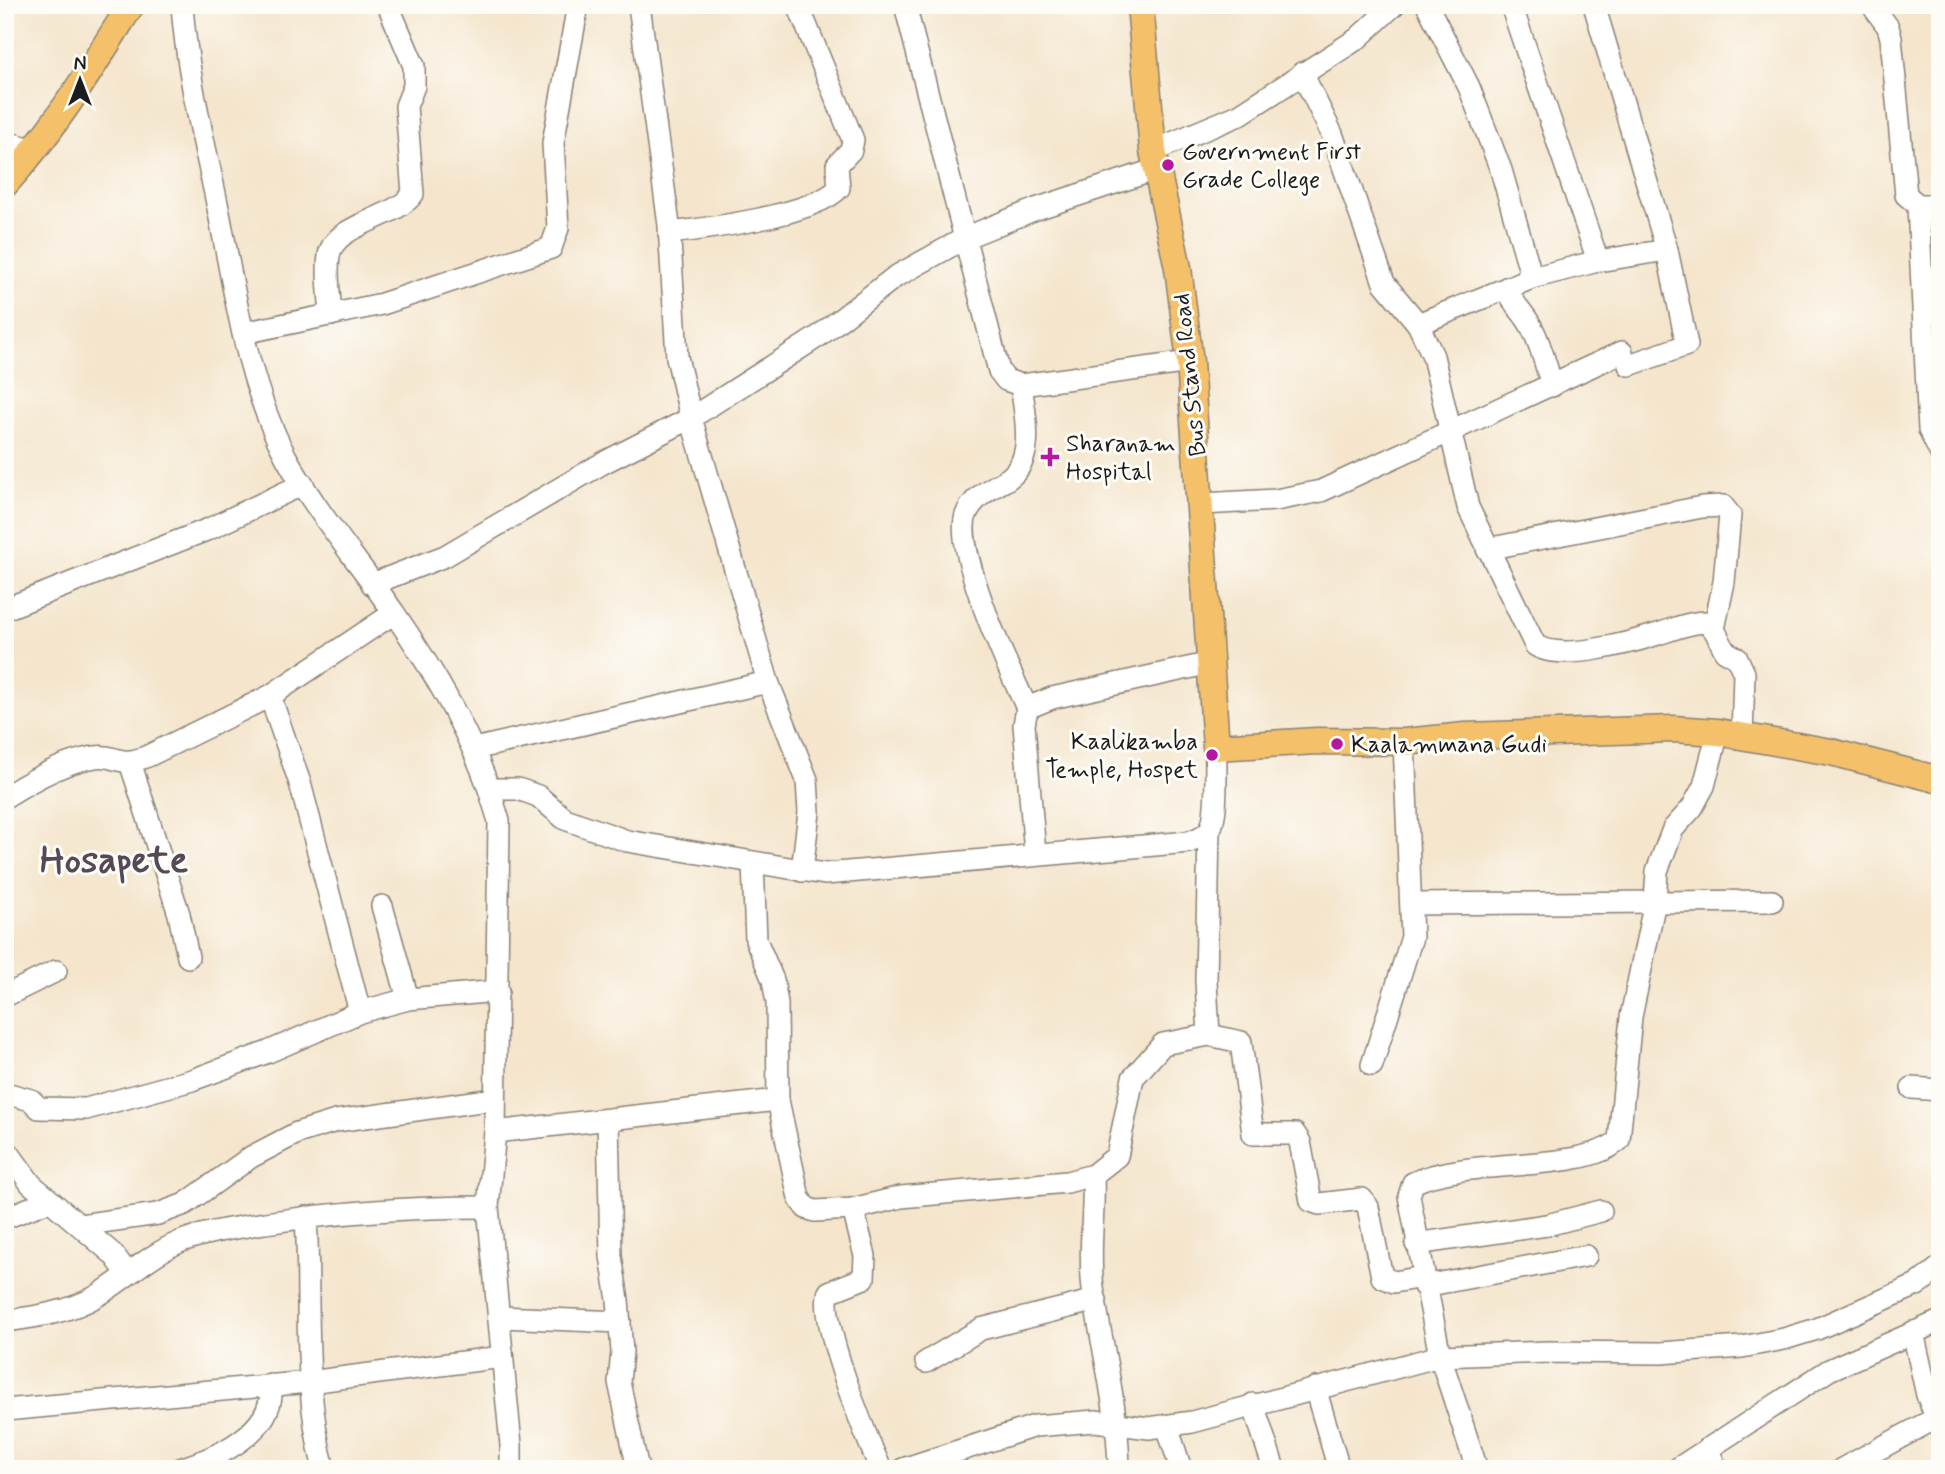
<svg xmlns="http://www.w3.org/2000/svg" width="1945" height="1474" font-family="Mynerve,sans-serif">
<rect width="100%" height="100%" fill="#fdfcf7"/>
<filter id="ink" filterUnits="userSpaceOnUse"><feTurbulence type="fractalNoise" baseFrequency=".0143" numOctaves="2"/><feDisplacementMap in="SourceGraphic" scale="14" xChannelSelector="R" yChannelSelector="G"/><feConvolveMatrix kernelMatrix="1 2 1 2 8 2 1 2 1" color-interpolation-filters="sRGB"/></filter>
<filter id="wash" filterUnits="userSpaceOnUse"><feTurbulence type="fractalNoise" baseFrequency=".00686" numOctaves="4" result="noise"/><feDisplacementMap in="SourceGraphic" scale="28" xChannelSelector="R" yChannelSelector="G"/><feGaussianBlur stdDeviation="1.57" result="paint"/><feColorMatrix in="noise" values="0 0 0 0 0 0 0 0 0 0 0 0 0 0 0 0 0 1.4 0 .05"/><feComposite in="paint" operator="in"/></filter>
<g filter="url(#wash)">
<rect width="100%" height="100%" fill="#f4e5cc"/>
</g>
<g filter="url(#ink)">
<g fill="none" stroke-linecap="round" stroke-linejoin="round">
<defs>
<g id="minor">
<path d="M182,5C187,76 205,144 219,213C235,293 247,384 286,457C317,514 358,560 394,613C432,668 467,727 489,789H518L538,796L565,819L627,841L825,874L1189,842C1196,839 1204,837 1209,831C1219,817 1215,766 1216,747"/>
<polyline points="639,5 669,225 677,357 691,418 768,682 807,780 809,812 802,871"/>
<polyline points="905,5 999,371 1006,380 1021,385 1190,362"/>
<polyline points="1427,5 1469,87 1501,170 1532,278"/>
<polyline points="1511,5 1598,261"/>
<polyline points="1594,5 1667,250 1687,345 1629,365"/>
<polyline points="1872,5 1888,27 1891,38 1906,195 1918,205 1940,205"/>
<path d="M1302,73L1332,134L1384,283L1418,324L1433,356L1468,507L1535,645C1560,662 1630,643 1658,634C1674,629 1689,622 1706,622L1714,629L1725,651L1737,658L1744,673L1742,738"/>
<polyline points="5,142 36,150"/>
<polyline points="1153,151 1239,115 1357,39 1394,5"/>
<polyline points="1918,205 1929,430 1940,452"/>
<path d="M669,233C706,229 815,215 839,188L837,165L851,150L853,140L798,5"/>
<path d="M1506,288C1514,306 1523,311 1531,326C1541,344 1546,366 1552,386"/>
<path d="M331,315C330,297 326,274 329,256C334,223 394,220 413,194L406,106L414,86V66L388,5"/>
<polyline points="1418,324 1532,278 1598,261 1667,250"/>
<polyline points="243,333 382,304 551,248 558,228 553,143 578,5"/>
<path d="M1021,385C1025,415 1037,461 1006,480C990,489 973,497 966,515C953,550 1010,672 1027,708"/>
<polyline points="1202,504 1276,500 1321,491 1622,352"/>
<polyline points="1487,549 1702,507 1723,506 1730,515 1724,582 1714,629"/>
<polyline points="372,584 445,556 603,463 691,418 819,336 895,277 967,237 1036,209 1157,169"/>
<polyline points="5,609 209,529 303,484"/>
<polyline points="270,696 300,783 360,1012"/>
<polyline points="474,749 768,682"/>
<polyline points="130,762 179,914 188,957"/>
<polyline points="489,789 499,821 495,1132 488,1207 511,1445 511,1469"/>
<path d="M5,797C30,781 65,761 95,757C117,753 116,769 148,756L270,696L394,613"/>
<polyline points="1035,853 1024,725 1027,708 1052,698 1211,663"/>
<polyline points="753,863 756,940 773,980 777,1003 778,1100 799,1198 806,1208 815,1211 853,1209 901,1197 1067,1182 1093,1175 1117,1156 1133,1078 1163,1044 1209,1035 1206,981 1209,831"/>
<polyline points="1412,904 1772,901"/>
<polyline points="382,906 408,999"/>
<polyline points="5,996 56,971"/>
<polyline points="1209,1035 1241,1042 1253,1134 1295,1134 1300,1142 1311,1201 1319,1204 1362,1199 1368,1207 1382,1277 1394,1282 1423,1277"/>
<polyline points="1372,1065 1412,937 1404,742"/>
<polyline points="1912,1088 1940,1090"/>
<polyline points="5,1093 31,1100 39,1108 86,1109 192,1080 268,1052 360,1012 408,999 498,991"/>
<polyline points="608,1120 611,1256 618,1300 622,1352 619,1382 638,1469"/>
<polyline points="495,1132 778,1100"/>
<polyline points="5,1148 31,1184 114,1255 127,1273"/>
<path d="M1093,1175C1095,1213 1088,1251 1093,1288C1102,1349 1118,1407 1119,1469"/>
<path d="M853,1209L865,1256L864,1278L829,1292C817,1317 867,1440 881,1469"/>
<path d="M306,1217C311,1301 302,1387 324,1469"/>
<polyline points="5,1218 48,1201"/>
<polyline points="80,1225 158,1214 185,1204 251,1157 297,1133 336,1121 495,1099"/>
<polyline points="1416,1244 1547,1225 1601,1211"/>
<polyline points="1424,1286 1586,1256"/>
<polyline points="499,1317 620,1322"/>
<path d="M5,1321C36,1317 70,1312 97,1296C126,1278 150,1254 182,1241C209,1231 237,1228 265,1223C340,1212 413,1207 488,1207"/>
<polyline points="1913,1332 1927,1395 1940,1426"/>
<polyline points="926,1362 981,1329 1096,1300"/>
<polyline points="1315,1388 1339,1469"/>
<polyline points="1253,1404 1274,1469"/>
<polyline points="5,1410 309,1382 502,1357"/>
<polyline points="1167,1426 1181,1469"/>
<polyline points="1707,1449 1717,1469"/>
<path d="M179,1469C217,1458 276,1431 271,1385"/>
<polyline points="903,1469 1035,1426 1095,1421 1149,1428 1192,1422 1440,1356 1547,1352 1661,1353 1742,1347 1784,1339 1817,1329 1917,1285 1940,1267"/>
<path d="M1477,1469L1440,1356L1409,1196L1413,1183C1464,1157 1583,1174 1619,1140L1631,1017L1655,901L1657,871L1673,829L1692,808L1704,786L1718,732"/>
<polyline points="1677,1469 1829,1370 1940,1321"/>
<polyline points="1842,1469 1936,1418"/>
</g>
<g id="major">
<polyline points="1140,5 1153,151 1178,268 1190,362 1216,747 1317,741 1404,742 1465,736 1673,729 1718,732 1831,752 1940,780"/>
<path d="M5,184C55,129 92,67 131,5"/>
</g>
</defs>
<!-- minor casing -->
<use href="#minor" stroke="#888074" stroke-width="24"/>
<!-- major casing -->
<use href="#major" stroke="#888074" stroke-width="29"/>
<!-- minor -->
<use href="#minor" stroke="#fff" stroke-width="21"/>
<!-- major -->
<use href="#major" stroke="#f4c16a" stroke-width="26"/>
</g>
</g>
<!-- markers -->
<g fill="#b5179e" stroke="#fdfcf7" stroke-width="2.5">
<circle cx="1168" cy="165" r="7"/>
<path d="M1046.5 446.5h7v7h7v7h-7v7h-7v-7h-7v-7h7z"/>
<circle cx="1337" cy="744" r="7"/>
<circle cx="1212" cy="755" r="7"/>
</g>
<g text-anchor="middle" stroke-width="6" stroke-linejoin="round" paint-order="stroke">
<!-- poi labels -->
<g font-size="24" fill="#1c1c1c" stroke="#fdfcf7" text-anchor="start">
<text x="1182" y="159">Government First<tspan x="1182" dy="28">Grade College</tspan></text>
<text x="1066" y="451">Sharanam<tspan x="1066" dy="28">Hospital</tspan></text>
<text x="1198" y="749" text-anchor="end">Kaalikamba<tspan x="1198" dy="28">Temple, Hospet</tspan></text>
<text x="1351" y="752">Kaalammana Gudi</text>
</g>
<!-- street labels -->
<g font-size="24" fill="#1c1c1c" stroke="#fdfcf7">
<text transform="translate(1189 375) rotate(-96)" y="8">Bus Stand Road</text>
</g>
<!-- town labels -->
<g font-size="38" font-weight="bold" fill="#554955" stroke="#fdfcf7">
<text x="114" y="872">Hosapete</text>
</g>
</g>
<!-- margin -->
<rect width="1945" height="1474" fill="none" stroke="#fdfcf7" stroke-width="28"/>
<!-- north arrow -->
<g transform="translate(80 80)" stroke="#fdfcf7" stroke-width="5" paint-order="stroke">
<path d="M0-5L12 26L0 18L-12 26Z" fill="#1c1c1c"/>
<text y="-10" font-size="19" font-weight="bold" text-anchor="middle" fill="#1c1c1c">N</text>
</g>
</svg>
